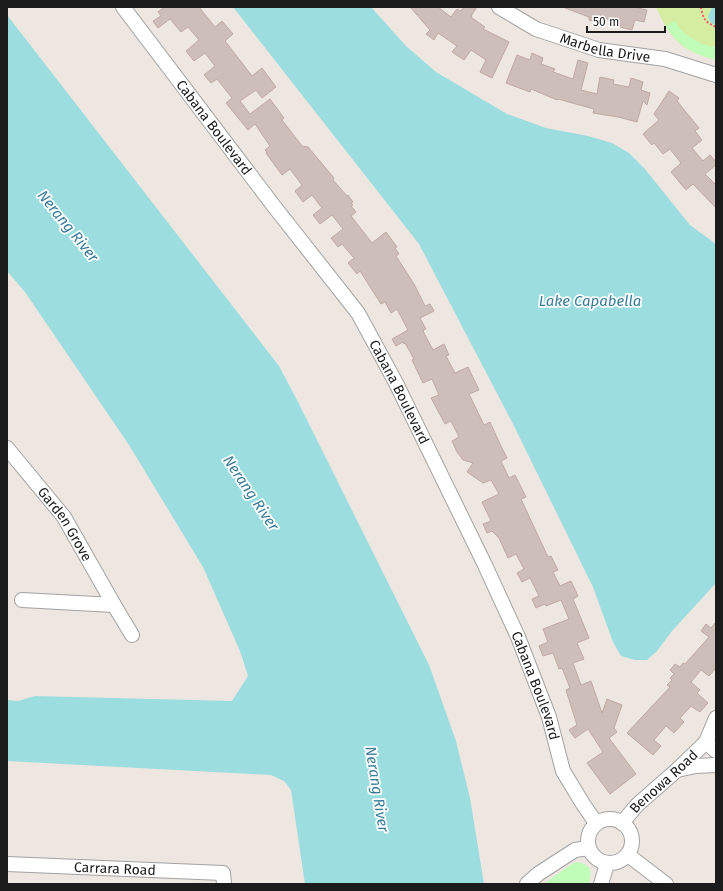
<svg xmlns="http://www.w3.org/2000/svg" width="723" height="891" font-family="'Fira Sans',sans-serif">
<rect width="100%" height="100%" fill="#eee6e0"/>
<!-- grass -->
<path fill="#d5eda1" d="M656,7H716V60C681,51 670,39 656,7Z"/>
<!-- park -->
<g fill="#c0fdb8">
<path d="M675,21C678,25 680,29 683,32C691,39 706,47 716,47V60C691,53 681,47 665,26Z"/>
<path d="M576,862C591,864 592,870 589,884H544L570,865Z"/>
</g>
<!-- water -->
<g fill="#9cdddf">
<polygon points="233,7 371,7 406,46 436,72 507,114 546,128 588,136 612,143 629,153 644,168 690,225 716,244 716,583 672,631 657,651 647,660 635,660 621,656 613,642 593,587 513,424 419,244"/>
<polygon points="712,7 716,7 716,25 711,23 708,17"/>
<polygon points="7,15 279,366 298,402 429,665 456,741 470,798 484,884 305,884 291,790 284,781 271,775 7,761 7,700 18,701 35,696 232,701 248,676 240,651 203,567 129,445 25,292 7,271"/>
</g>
<!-- building -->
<g fill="#cebeb9" stroke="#c0a9a1">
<polygon points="164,7 199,7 215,27 222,21 233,34 225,41 252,76 262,68 276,87 262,98 256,90 240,101 250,114 270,99 284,118 282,120 302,146 308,147 334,178 333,180 347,196 348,195 353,202 351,203 353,205 351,206 356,212 351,216 372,243 386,232 397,247 395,248 399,254 396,256 414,284 425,306 430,304 434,311 420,318 426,329 423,330 424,333 433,350 444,344 449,355 446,356 455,373 468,367 479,390 469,394 484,425 490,422 500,444 507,458 501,461 509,478 515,475 526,497 521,499 548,557 551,556 558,570 553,572 560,586 571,581 578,596 573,599 589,638 577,643 584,659 573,663 581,685 591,681 602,713 607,699 622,705 614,728 617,732 609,738 636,774 610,794 587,763 603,752 588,729 575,738 569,730 577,725 566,690 570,688 562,668 559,669 553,653 543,656 539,646 548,642 543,629 569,619 561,600 546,606 545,604 536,608 532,599 539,596 530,578 522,582 517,573 524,569 516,554 508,558 499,538 492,531 487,533 483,524 491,521 482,502 499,494 491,480 483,483 467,472 473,463 463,460 457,452 452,441 459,437 451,421 445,424 431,398 439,395 432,379 423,383 412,360 414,359 405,343 404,344 403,342 396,346 392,339 408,330 397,309 391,313 385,302 381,304 360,271 357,274 348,263 354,258 342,244 338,247 331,238 343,229 332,215 320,224 313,215 322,208 312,195 303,202 295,191 302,185 290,169 282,175 266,153 267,152 265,150 270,146 255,124 248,130 226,103 232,98 217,79 211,83 204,75 215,66 205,53 194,61 186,51 199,40 188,27 181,32 170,19 158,28 153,21 161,16 158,12"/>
<polygon points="410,7 438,7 451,17 457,9 460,11 465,7 477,7 471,16 472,18 485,27 483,29 509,42 492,78 480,72 486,60 471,50 464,60 452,52 457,46 438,33 434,40 426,34 430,30"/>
<polygon points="566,7 633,7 647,10 644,22 635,20 632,30 620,27 621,24 601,17 599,23 589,20 589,17 565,8"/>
<polygon points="532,53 543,58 541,64 555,69 553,72 573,79 578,60 588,63 581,90 597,94 600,77 614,80 613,84 629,87 631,78 643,82 641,90 650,93 647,105 643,101 637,122 618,117 593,113 594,109 558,99 557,100 531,89 530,92 506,83 517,55 530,60"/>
<polygon points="669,91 679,98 677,101 699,128 695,131 702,140 692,148 703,161 710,155 716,162 716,165 705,174 716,185 716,208 693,184 686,190 671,172 681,163 670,149 663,154 654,143 652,145 643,134 659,120 654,114"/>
<polygon points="716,622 716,668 709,676 701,670 691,682 700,690 697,693 708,703 700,712 691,706 680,718 684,722 674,733 666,726 654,740 661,746 653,755 627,733 670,687 667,685 672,680 670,678 674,674 670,670 675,664 680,667 683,663 685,664 709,637 701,631 706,624 711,628"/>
</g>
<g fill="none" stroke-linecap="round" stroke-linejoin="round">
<defs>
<g id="minor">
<path id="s1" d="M123,7L273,205L358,313L396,383L484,563L518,637L549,717L563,771L583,804L596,823"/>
<path id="s2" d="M499,7L536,29L599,50L665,59L716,75"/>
<path id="s3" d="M7,448L64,517L114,605L132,635"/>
<polyline points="22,600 114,605"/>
<polyline points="706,742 716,751"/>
<polyline points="677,770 696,766 716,765"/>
<circle cx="610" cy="841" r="22"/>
<path id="s4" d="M622,823L637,805L677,770L706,742L716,718"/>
<polyline points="628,855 666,884"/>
<path id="s5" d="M7,864L223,873L224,884"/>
<polyline points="527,884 538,874 575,850 588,848"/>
<polyline points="601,884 607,864"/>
</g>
</defs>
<!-- minor casing -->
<use href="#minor" stroke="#a2a2a2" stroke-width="16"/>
<!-- path -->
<path stroke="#ff5f6f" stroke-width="2" stroke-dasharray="2 2" stroke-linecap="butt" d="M701,7C703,19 704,21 716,27"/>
<!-- minor -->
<use href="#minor" stroke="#fff" stroke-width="14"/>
</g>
<g text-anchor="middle" stroke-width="3.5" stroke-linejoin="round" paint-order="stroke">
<!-- street labels -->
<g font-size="14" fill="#1b1b1b" stroke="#fff">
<text dy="5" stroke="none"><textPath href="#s2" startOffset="115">Marbella Drive</textPath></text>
<text dy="5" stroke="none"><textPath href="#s1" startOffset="151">Cabana Boulevard</textPath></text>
<text dy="5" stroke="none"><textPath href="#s1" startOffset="475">Cabana Boulevard</textPath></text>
<text dy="5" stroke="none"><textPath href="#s3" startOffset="96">Garden Grove</textPath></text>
<text dy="5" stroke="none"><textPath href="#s1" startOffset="799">Cabana Boulevard</textPath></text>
<text dy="5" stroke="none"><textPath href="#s4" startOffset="59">Benowa Road</textPath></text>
<text dy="5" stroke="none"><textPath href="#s5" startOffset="108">Carrara Road</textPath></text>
</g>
<!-- water labels -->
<g font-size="15" font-style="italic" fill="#3b7c98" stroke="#fff">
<text transform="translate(68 226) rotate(51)" y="5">Nerang River</text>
<text x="590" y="306">Lake Capabella</text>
<text transform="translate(251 493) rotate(56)" y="5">Nerang River</text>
<text transform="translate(377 789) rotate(81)" y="5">Nerang River</text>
</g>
</g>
<!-- border -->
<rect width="723" height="891" fill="none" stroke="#1b1b1b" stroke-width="16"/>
<!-- scale -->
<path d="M587 26v6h78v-6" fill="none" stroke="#1b1b1b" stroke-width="2"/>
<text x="593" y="26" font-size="12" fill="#1b1b1b" stroke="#ffffff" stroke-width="3" paint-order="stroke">50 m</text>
</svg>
